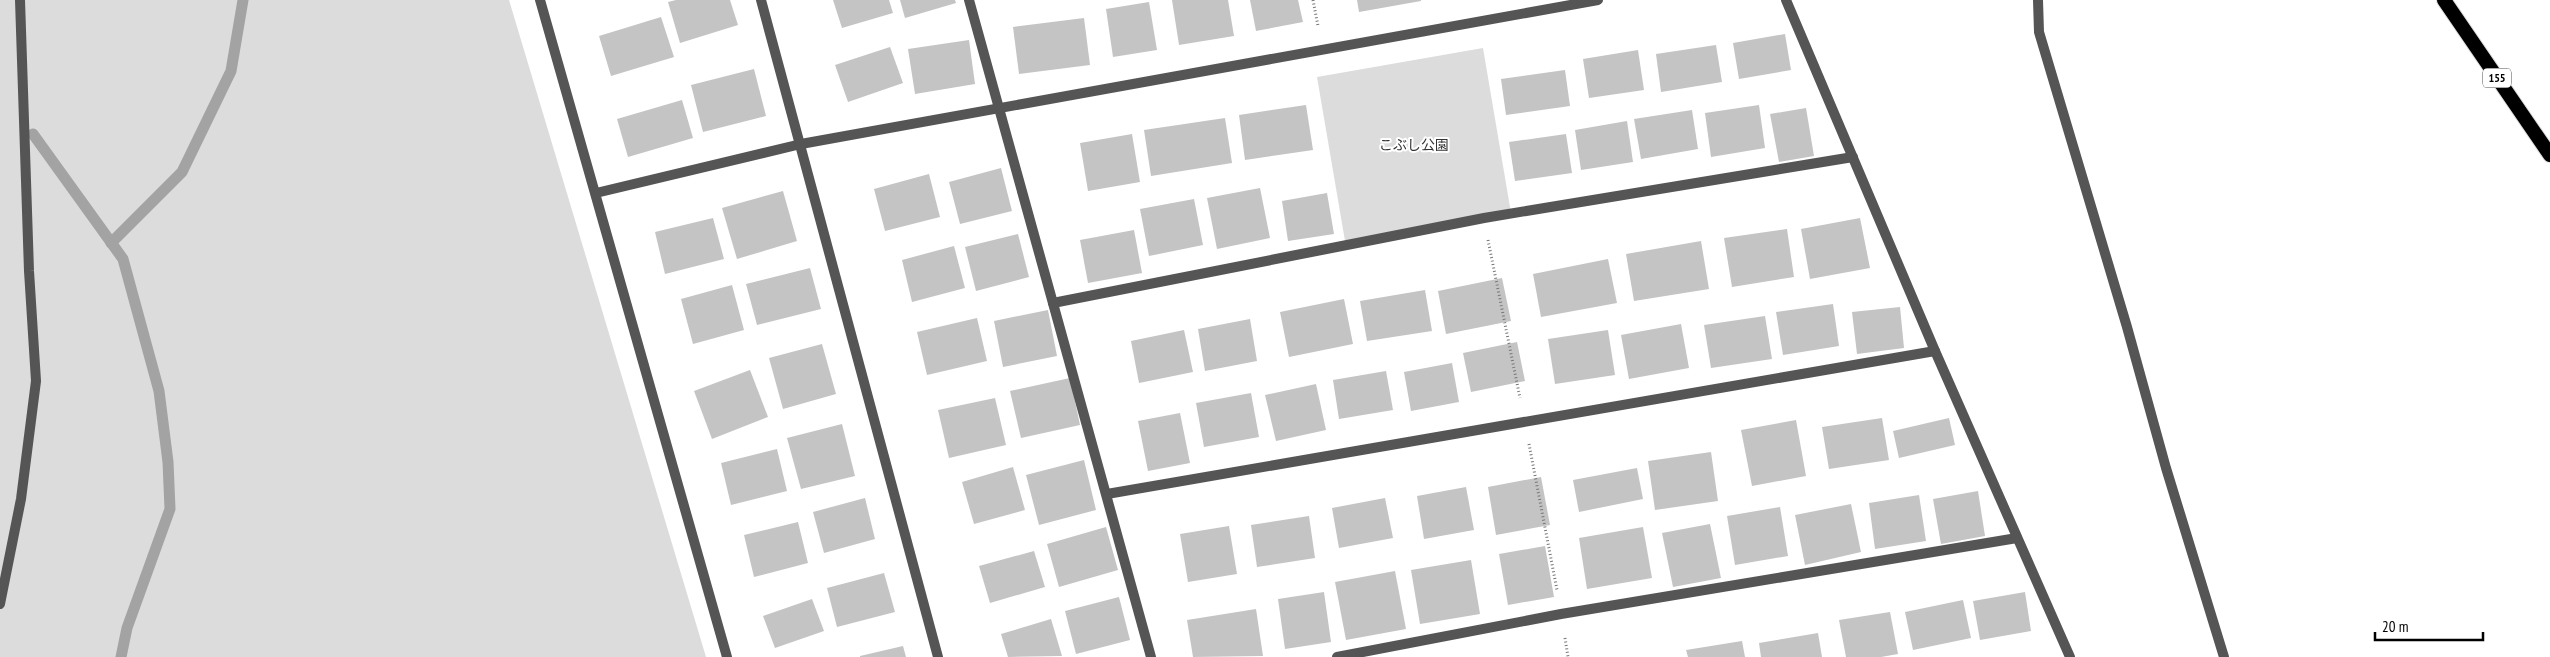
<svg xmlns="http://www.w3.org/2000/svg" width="2550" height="657" font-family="'PT Sans Narrow','Noto Sans JP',sans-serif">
<rect width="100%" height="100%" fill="#fff"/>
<!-- green -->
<g fill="#dcdcdc">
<polygon points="0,0 509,0 706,657 0,657"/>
<polygon points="1483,48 1511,213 1345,241 1317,77"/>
</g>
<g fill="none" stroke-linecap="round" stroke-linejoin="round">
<!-- stream -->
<g stroke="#a3a3a3" stroke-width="11">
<polyline points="33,134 123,259 159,391 168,462 170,509 127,628 121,657"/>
<polyline points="111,243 182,172 231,71 243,0"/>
</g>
</g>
<!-- building -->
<g fill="#c4c4c4">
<polygon points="676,0 730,0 738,25 680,43 668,2"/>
<polygon points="833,0 889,0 893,13 842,28"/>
<polygon points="900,0 955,0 956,3 905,18"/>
<polygon points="1172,0 1228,0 1234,36 1179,45"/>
<polygon points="1250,0 1298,0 1303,22 1256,31"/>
<polygon points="1357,0 1421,0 1421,1 1359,12"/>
<polygon points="1149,2 1157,50 1113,57 1106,9"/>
<polygon points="661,17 674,57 611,76 599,36"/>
<polygon points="1084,18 1090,65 1019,74 1013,27"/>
<polygon points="1785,34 1791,70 1739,79 1733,43"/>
<polygon points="969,40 975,84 915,94 908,49"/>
<polygon points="1716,45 1722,82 1661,92 1656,54"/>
<polygon points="890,47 903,83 848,102 835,65"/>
<polygon points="1638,50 1644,90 1589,98 1583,59"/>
<polygon points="754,69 766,116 703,132 691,85"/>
<polygon points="1565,70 1570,106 1506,115 1501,79"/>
<polygon points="682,100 693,138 628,157 617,119"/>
<polygon points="1306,105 1313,150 1245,160 1239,115"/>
<polygon points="1759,105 1765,148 1711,157 1705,113"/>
<polygon points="1806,108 1814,156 1779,162 1770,114"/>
<polygon points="1692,110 1698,149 1641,159 1634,119"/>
<polygon points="1225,118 1232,163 1151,176 1144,130"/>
<polygon points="1627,121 1633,162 1581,170 1575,130"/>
<polygon points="1132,134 1140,182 1088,191 1080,143"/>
<polygon points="1566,134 1572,173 1515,181 1509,142"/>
<polygon points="1001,168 1012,211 960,224 949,182"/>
<polygon points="929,174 940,217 885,231 874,189"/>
<polygon points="1260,188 1270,238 1217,249 1207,198"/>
<polygon points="783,191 797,241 737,259 722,208"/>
<polygon points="1327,193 1334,234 1288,241 1282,201"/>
<polygon points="1194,199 1203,245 1149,256 1140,209"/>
<polygon points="713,218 724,259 665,274 655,232"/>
<polygon points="1860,218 1870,268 1810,279 1801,229"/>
<polygon points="1787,229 1794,277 1732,287 1724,238"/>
<polygon points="1134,230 1142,273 1088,283 1080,240"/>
<polygon points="1018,234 1029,277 976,291 965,247"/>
<polygon points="1701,241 1709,289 1634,301 1626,254"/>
<polygon points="954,246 965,288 912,302 902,260"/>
<polygon points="1608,259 1617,303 1541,317 1533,274"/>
<polygon points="810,268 821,309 757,325 746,284"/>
<polygon points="1502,278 1511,321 1446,334 1438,291"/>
<polygon points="732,285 744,330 693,344 681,299"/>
<polygon points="1425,290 1432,331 1367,341 1360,301"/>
<polygon points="1344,299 1353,344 1289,357 1280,312"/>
<polygon points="1833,304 1839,346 1783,355 1776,312"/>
<polygon points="1900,307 1904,348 1857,354 1852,312"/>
<polygon points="1048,310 1057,356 1003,367 994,321"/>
<polygon points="1765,316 1772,359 1711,368 1704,325"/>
<polygon points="977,318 987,361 927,375 917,332"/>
<polygon points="1250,319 1257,361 1205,371 1198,329"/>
<polygon points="1681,324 1689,368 1629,379 1621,335"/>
<polygon points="1184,330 1193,372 1139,383 1131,341"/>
<polygon points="1608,330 1615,375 1555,384 1548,339"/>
<polygon points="1517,342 1525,381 1471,392 1463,353"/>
<polygon points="822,344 836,394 783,409 769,358"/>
<polygon points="1452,363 1459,402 1411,411 1404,372"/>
<polygon points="750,370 768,417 712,439 694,391"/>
<polygon points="1386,371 1393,410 1339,419 1333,380"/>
<polygon points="1070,378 1080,425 1021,438 1010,391"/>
<polygon points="1316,384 1326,430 1276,441 1265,395"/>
<polygon points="1251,393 1259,437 1204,447 1196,403"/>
<polygon points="995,398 1006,445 949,458 938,410"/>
<polygon points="1180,413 1190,463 1148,471 1138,421"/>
<polygon points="1882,418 1889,460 1829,469 1822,427"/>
<polygon points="1949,418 1955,445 1899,458 1893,431"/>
<polygon points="1796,420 1806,476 1752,486 1741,430"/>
<polygon points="842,424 855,476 801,489 787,438"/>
<polygon points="777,449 787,491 731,505 721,463"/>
<polygon points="1711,452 1718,501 1655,510 1648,461"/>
<polygon points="1084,460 1096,510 1039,525 1026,475"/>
<polygon points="1013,467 1025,510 974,524 962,482"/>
<polygon points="1637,468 1643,499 1579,512 1573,480"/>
<polygon points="1541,477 1550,525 1496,535 1488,487"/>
<polygon points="1466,487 1474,530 1424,539 1417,496"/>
<polygon points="1978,491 1985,536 1941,544 1933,499"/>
<polygon points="1919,495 1926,541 1875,549 1869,503"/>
<polygon points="865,498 875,539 824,553 813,512"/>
<polygon points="1385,498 1393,538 1339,548 1332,508"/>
<polygon points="1851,504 1861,552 1805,565 1795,515"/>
<polygon points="1780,507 1788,556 1735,565 1727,516"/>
<polygon points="1309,516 1315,558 1257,567 1251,525"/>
<polygon points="798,522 808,563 754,577 744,535"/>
<polygon points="1710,524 1721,578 1673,587 1662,533"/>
<polygon points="1229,526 1237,574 1188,582 1180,534"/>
<polygon points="1106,527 1118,570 1059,587 1047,544"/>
<polygon points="1643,527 1652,578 1587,589 1579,538"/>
<polygon points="1545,546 1554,597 1508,605 1499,554"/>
<polygon points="1034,551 1045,587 990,603 979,566"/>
<polygon points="1471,560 1480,614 1420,624 1411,570"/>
<polygon points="1395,571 1406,629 1346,640 1335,582"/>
<polygon points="884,573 895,612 837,627 827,588"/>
<polygon points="1324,592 1331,642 1285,649 1278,599"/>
<polygon points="2025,592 2031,631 1980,640 1973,601"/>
<polygon points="1119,597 1130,640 1076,654 1065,611"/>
<polygon points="812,599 824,631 775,648 763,616"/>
<polygon points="1963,600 1971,638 1913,650 1905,612"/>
<polygon points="1256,609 1263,656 1193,657 1187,620"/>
<polygon points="1890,612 1898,654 1881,657 1846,657 1839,620"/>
<polygon points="1051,619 1062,656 1008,657 1001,634"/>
<polygon points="1818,633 1822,657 1761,657 1759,643"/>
<polygon points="1742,641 1745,657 1688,657 1686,650"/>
<polygon points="903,646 906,657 860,657 860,656"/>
</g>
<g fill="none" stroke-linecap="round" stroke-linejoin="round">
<defs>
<polyline id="trunk" points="2444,0 2550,155"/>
</defs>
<!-- trunk casing -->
<use href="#trunk" stroke="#dbdbdb" stroke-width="16"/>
<!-- path -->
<g stroke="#777" stroke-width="3" stroke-dasharray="1 2.5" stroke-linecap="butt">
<polyline points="1313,0 1318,26"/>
<polyline points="1488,240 1520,398"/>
<polyline points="1529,444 1557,590"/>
<polyline points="1565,638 1568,657"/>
</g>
<!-- minor -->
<g stroke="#555" stroke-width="10">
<polyline points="540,0 727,657"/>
<polyline points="969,0 1151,657"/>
<polyline points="1786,0 1935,351 2070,657"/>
<polyline points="596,193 801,144 1598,0"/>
<polyline points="1053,303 1484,218 1853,157"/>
<polyline points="1107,494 1935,351"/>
<polyline points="1337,657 1561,614 2017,538"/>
</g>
<!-- tertiary -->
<g stroke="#555" stroke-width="10">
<polyline points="761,0 938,657"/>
<polyline points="2038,0 2039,32 2127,327 2166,468 2224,657"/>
<polyline points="0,604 21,499 36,381 29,271 20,0"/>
</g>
<!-- trunk -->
<use href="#trunk" stroke="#000" stroke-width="14"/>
</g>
<g text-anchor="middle" stroke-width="4" stroke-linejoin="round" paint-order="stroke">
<!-- shield labels -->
<rect fill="#fff" stroke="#4c4c4c" stroke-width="1" x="2483" y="68.5" width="28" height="19" rx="4"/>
<g font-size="12" font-weight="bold" fill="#000">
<text x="2497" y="82">155</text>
</g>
<!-- park labels -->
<g font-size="14" fill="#333" stroke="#fff">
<text x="1414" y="150">こぶし公園</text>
</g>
</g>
<!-- scale -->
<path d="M2375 632v8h108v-8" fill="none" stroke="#000000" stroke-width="2.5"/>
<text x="2382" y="632" font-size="15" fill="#000000" stroke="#ffffff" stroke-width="4" paint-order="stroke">20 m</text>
</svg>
